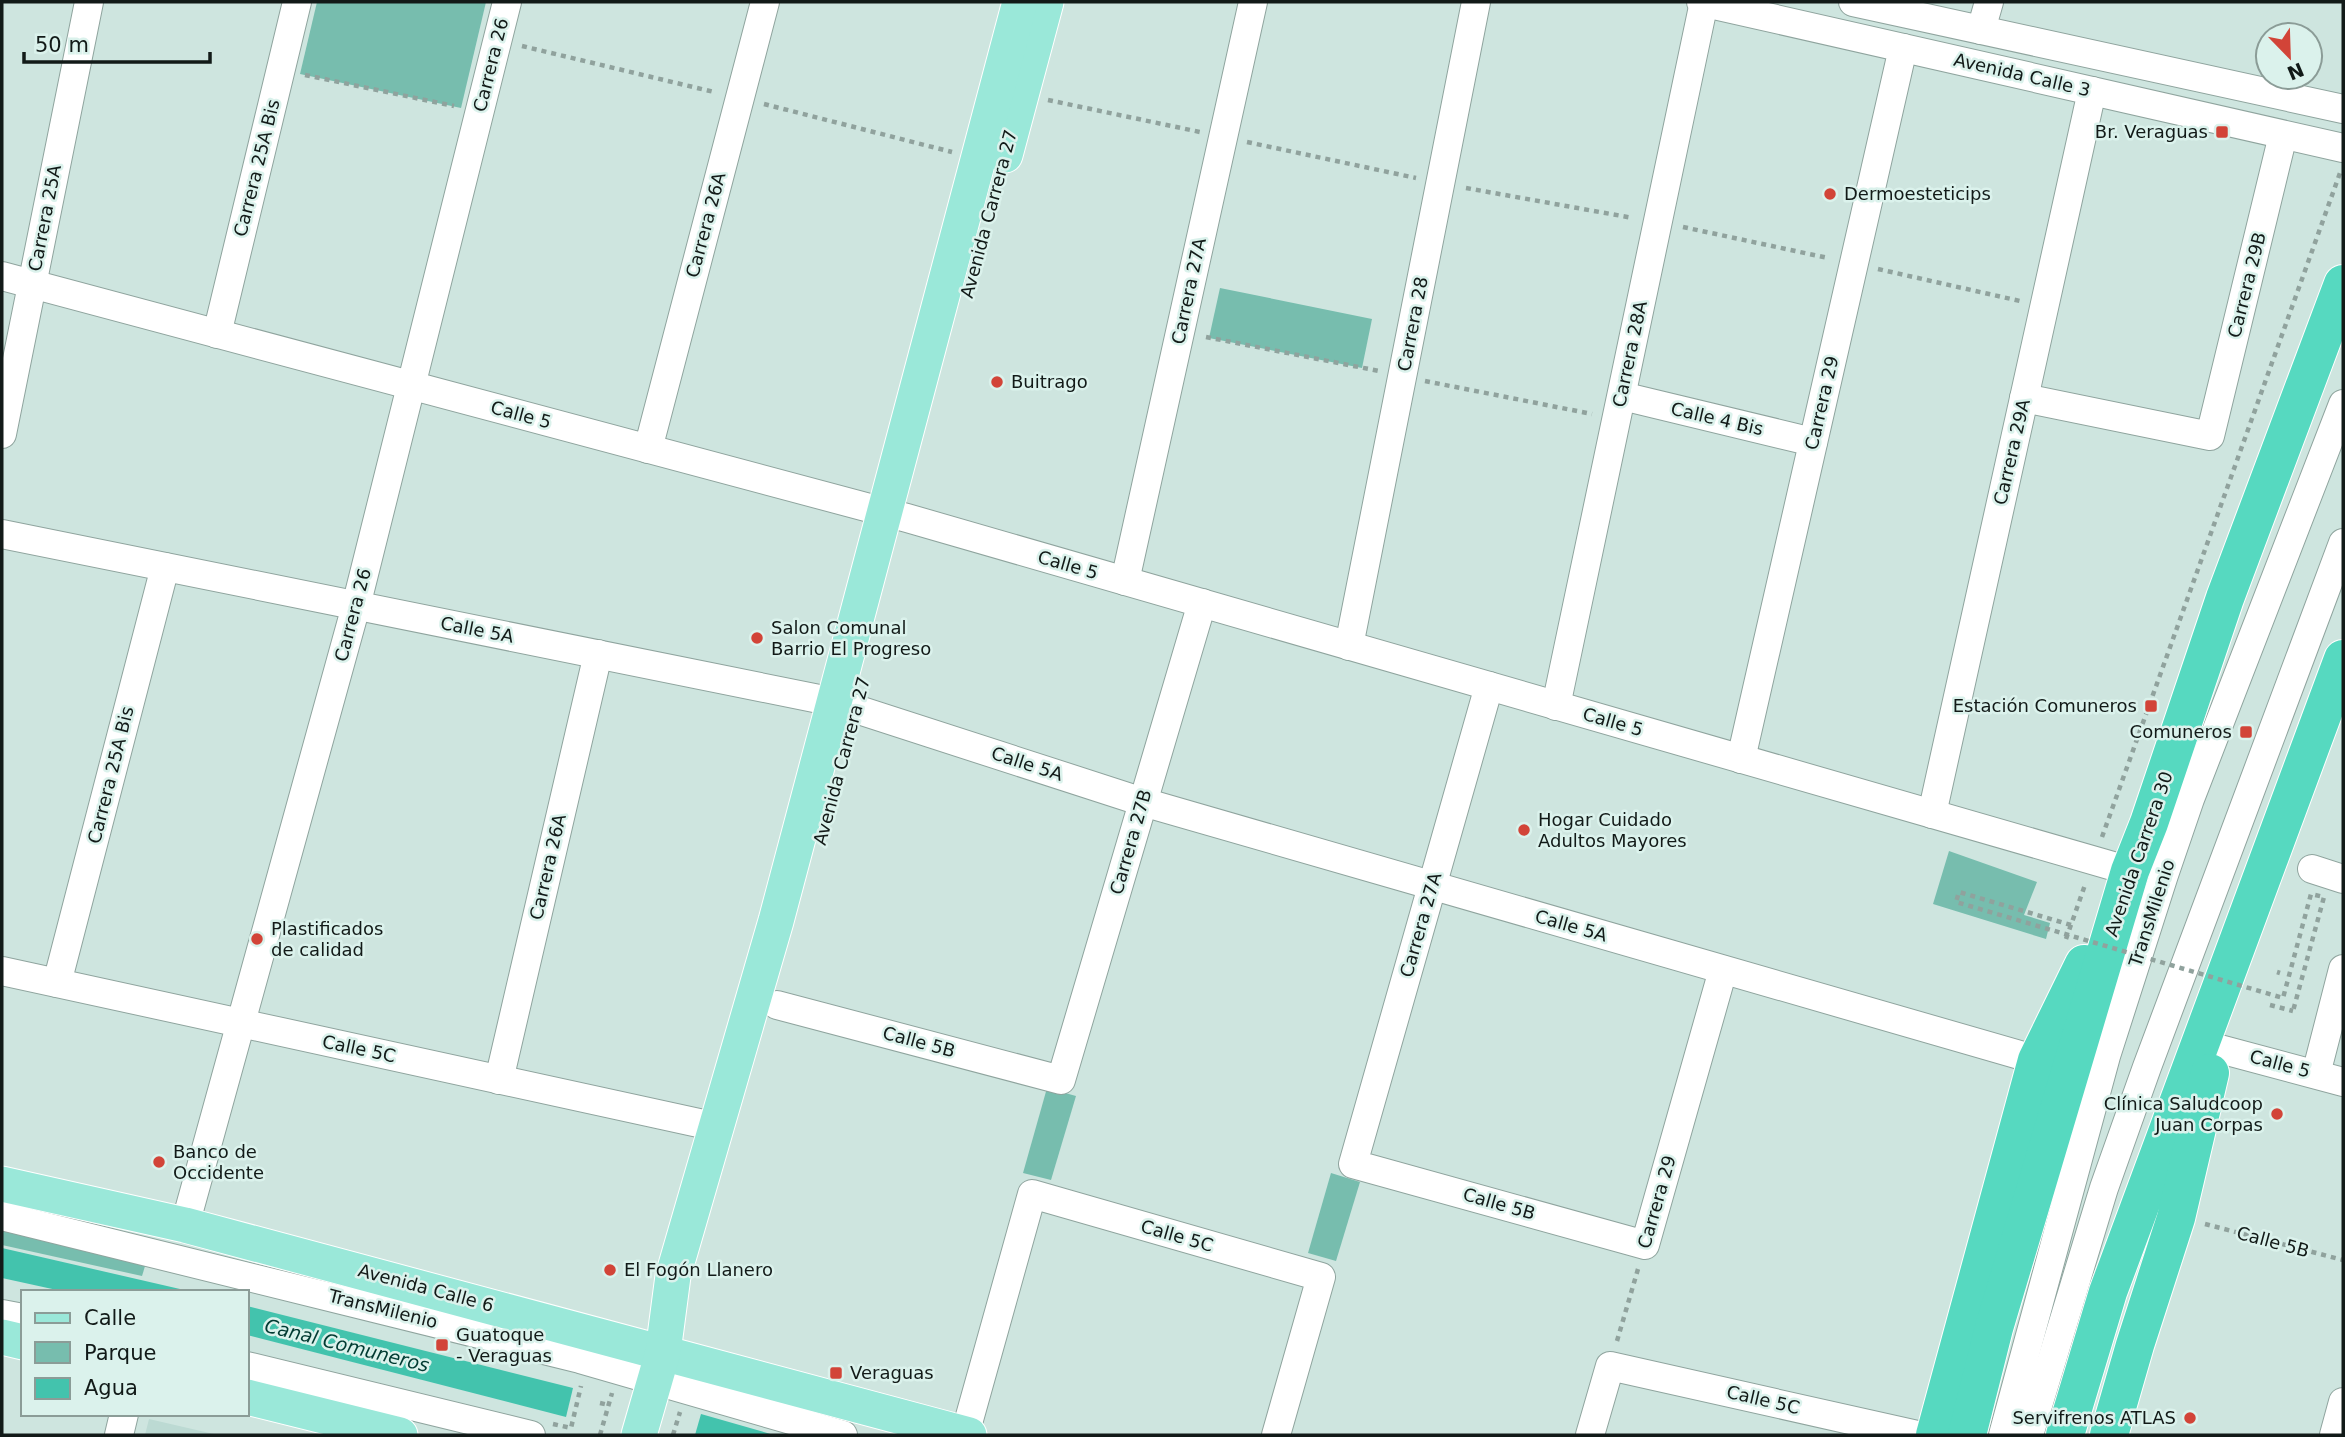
<svg xmlns="http://www.w3.org/2000/svg" width="2345" height="1437" font-family="'DejaVu Sans',sans-serif">
<rect width="100%" height="100%" fill="#cee5df"/>
<!-- built -->
<polygon fill="#bcdad3" points="149,1419 218,1435 145,1435"/>
<!-- green -->
<g fill="#77bdae">
<polygon points="317,2 486,2 461,108 300,74"/>
<polygon points="1220,288 1372,319 1362,368 1209,338"/>
<polygon points="1949,851 2037,882 2024,915 2050,923 2046,939 1933,904"/>
<polygon points="1047,1088 1076,1096 1051,1180 1023,1173"/>
<polygon points="1331,1173 1360,1182 1336,1261 1308,1253"/>
<polygon points="2,1228 146,1263 142,1276 2,1245"/>
</g>
<!-- water -->
<g fill="#43c3ad">
<polygon points="2,1248 193,1292 66,1292 2,1278"/>
<polygon points="247,1306 573,1388 566,1417 247,1335"/>
<polygon points="701,1414 774,1435 695,1435"/>
</g>
<g fill="none" stroke-linecap="round" stroke-linejoin="round">
<defs>
<g id="minor">
<polyline points="1701,2 2343,148"/>
<polyline points="1853,2 2343,109"/>
<polyline points="1981,30 1989,2"/>
<polyline points="2,276 907,518 2130,871"/>
<polyline points="217,334 297,2"/>
<polyline points="1622,396 1813,442"/>
<polyline points="2024,398 2210,436 2283,135"/>
<polyline points="2,434 89,2"/>
<polyline points="648,449 765,2"/>
<polyline points="2,534 834,702 1143,802 2037,1060"/>
<polyline points="1125,581 1253,2"/>
<polyline points="1349,646 1476,2"/>
<polyline points="1489,686 1353,1164 1645,1245 1723,970"/>
<polyline points="1556,706 1704,2"/>
<polyline points="1741,759 1903,48"/>
<polyline points="1932,814 2092,91"/>
<polyline points="2312,869 2343,879"/>
<polyline points="2,971 717,1127"/>
<polyline points="57,983 165,567"/>
<polyline points="777,1005 1061,1080 1202,603"/>
<polyline points="2216,1048 2343,1082"/>
<polyline points="2316,1074 2343,969"/>
<polyline points="499,1080 598,654"/>
<polyline points="2,1216 580,1359 843,1435"/>
<polyline points="185,1225 356,606 507,2"/>
<polyline points="2,1314 23,1318"/>
<polyline points="247,1366 531,1435"/>
<polyline points="965,1434 1032,1194 1321,1277 1276,1435"/>
<polyline points="119,1435 124,1414"/>
<polyline points="1590,1435 1610,1366 1917,1435"/>
<polyline points="2003,1435 2106,1056 2164,875 2190,799 2343,404"/>
<polyline points="2029,1435 2104,1188 2147,1067 2343,543"/>
<polyline points="2334,1435 2343,1402"/>
</g>
<g id="major">
<polyline points="1005,155 1046,2"/>
<polyline points="2,1184 185,1225 969,1435"/>
<polyline points="2,1337 23,1342"/>
<polyline points="247,1397 400,1435"/>
<polyline points="639,1435 663,1352 673,1276 776,921 1020,2"/>
</g>
<g id="highway">
<polyline points="1935,1435 2037,1060 2084,964"/>
<polyline points="1967,1435 1994,1328 2130,871 2149,823 2225,598 2343,284"/>
<polyline points="2065,1435 2108,1292 2343,659"/>
<polyline points="2109,1435 2135,1345 2176,1218 2210,1073"/>
</g>
</defs>
<!-- minor casing -->
<use href="#minor" stroke="#8fa49e" stroke-width="30"/>
<!-- major casing -->
<use href="#major" stroke="#fff" stroke-width="37"/>
<!-- highway casing -->
<use href="#highway" stroke="#fff" stroke-width="40"/>
<!-- path -->
<g stroke="#90a29d" stroke-width="4.5" stroke-dasharray="5 5" stroke-linecap="butt">
<polyline points="522,46 714,92"/>
<polyline points="305,75 454,106"/>
<polyline points="1048,100 1200,132"/>
<polyline points="764,104 952,152"/>
<polyline points="1247,142 1416,178"/>
<polyline points="1466,188 1633,218"/>
<polyline points="1683,227 1828,258"/>
<polyline points="1878,269 2020,301"/>
<polyline points="1206,337 1379,371"/>
<polyline points="1425,381 1592,414"/>
<polyline points="2102,837 2340,173"/>
<polyline points="2066,939 2085,885"/>
<polyline points="2277,972 2280,973"/>
<polyline points="2270,1005 2293,1011"/>
<polyline points="2205,1224 2343,1260"/>
<polyline points="1617,1341 1638,1269"/>
<polyline points="600,1403 609,1405"/>
<polyline points="553,1424 571,1428 581,1386"/>
<polyline points="600,1435 612,1393"/>
<polyline points="673,1435 680,1412"/>
</g>
<!-- minor -->
<use href="#minor" stroke="#fff" stroke-width="28"/>
<!-- major -->
<use href="#major" stroke="#9ae8d9" stroke-width="35"/>
<!-- highway -->
<use href="#highway" stroke="#56d9c0" stroke-width="38"/>
<!-- path-bridge -->
<polyline stroke="#90a29d" stroke-width="4.5" stroke-dasharray="5 5" stroke-linecap="butt" points="2071,925 1959,892 1956,902 2283,998 2311,894 2324,897 2293,1011"/>
</g>
<!-- markers -->
<g fill="#d24438" stroke="#dbf2ec" stroke-width="2.5">
<rect x="2215" y="125" width="14" height="14" rx="3.5"/>
<circle cx="1830" cy="194" r="7"/>
<circle cx="997" cy="382" r="7"/>
<circle cx="757" cy="638" r="7"/>
<rect x="2144" y="699" width="14" height="14" rx="3.5"/>
<rect x="2239" y="725" width="14" height="14" rx="3.5"/>
<circle cx="1524" cy="830" r="7"/>
<circle cx="257" cy="939" r="7"/>
<circle cx="2277" cy="1114" r="7"/>
<circle cx="159" cy="1162" r="7"/>
<circle cx="610" cy="1270" r="7"/>
<rect x="435" y="1338" width="14" height="14" rx="3.5"/>
<rect x="829" y="1366" width="14" height="14" rx="3.5"/>
<circle cx="2190" cy="1418" r="7"/>
</g>
<g text-anchor="middle" stroke-width="5" stroke-linejoin="round" paint-order="stroke">
<!-- street labels -->
<g font-size="18" fill="#121a18" stroke="#dbf2ec">
<text transform="translate(491 65) rotate(-76)" y="6">Carrera 26</text>
<text transform="translate(2022 75) rotate(13)" y="6">Avenida Calle 3</text>
<text transform="translate(257 168) rotate(-76)" y="6">Carrera 25A Bis</text>
<text transform="translate(989 214) rotate(-75)" y="6">Avenida Carrera 27</text>
<text transform="translate(45 218) rotate(-79)" y="6">Carrera 25A</text>
<text transform="translate(706 225) rotate(-75)" y="6">Carrera 26A</text>
<text transform="translate(2247 285) rotate(-76)" y="6">Carrera 29B</text>
<text transform="translate(1189 291) rotate(-78)" y="6">Carrera 27A</text>
<text transform="translate(1413 324) rotate(-79)" y="6">Carrera 28</text>
<text transform="translate(1630 354) rotate(-78)" y="6">Carrera 28A</text>
<text transform="translate(1822 403) rotate(-77)" y="6">Carrera 29</text>
<text transform="translate(521 415) rotate(15)" y="6">Calle 5</text>
<text transform="translate(1717 419) rotate(13)" y="6">Calle 4 Bis</text>
<text transform="translate(2012 452) rotate(-77)" y="6">Carrera 29A</text>
<text transform="translate(1068 565) rotate(16)" y="6">Calle 5</text>
<text transform="translate(353 615) rotate(-75)" y="6">Carrera 26</text>
<text transform="translate(477 630) rotate(11)" y="6">Calle 5A</text>
<text transform="translate(1613 722) rotate(16)" y="6">Calle 5</text>
<text transform="translate(842 761) rotate(-75)" y="6">Avenida Carrera 27</text>
<text transform="translate(1027 764) rotate(18)" y="6">Calle 5A</text>
<text transform="translate(111 775) rotate(-76)" y="6">Carrera 25A Bis</text>
<text transform="translate(1131 842) rotate(-74)" y="6">Carrera 27B</text>
<text transform="translate(2139 854) rotate(-71)" y="6">Avenida Carrera 30</text>
<text transform="translate(548 867) rotate(-77)" y="6">Carrera 26A</text>
<text transform="translate(2152 913) rotate(-72)" y="6">TransMilenio</text>
<text transform="translate(1421 925) rotate(-74)" y="6">Carrera 27A</text>
<text transform="translate(1571 926) rotate(16)" y="6">Calle 5A</text>
<text transform="translate(919 1042) rotate(15)" y="6">Calle 5B</text>
<text transform="translate(359 1049) rotate(12)" y="6">Calle 5C</text>
<text transform="translate(2280 1064) rotate(15)" y="6">Calle 5</text>
<text transform="translate(1657 1202) rotate(-74)" y="6">Carrera 29</text>
<text transform="translate(1499 1204) rotate(16)" y="6">Calle 5B</text>
<text transform="translate(1177 1236) rotate(16)" y="6">Calle 5C</text>
<text transform="translate(2273 1242) rotate(15)" y="6">Calle 5B</text>
<text transform="translate(426 1288) rotate(15)" y="6">Avenida Calle 6</text>
<text transform="translate(383 1309) rotate(14)" y="6">TransMilenio</text>
<text transform="translate(1763 1400) rotate(13)" y="6">Calle 5C</text>
</g>
<!-- poi labels -->
<g font-size="18" fill="#121a18" stroke="#dbf2ec" text-anchor="start">
<text x="2208" y="138" text-anchor="end">Br. Veraguas</text>
<text x="1844" y="200">Dermoesteticips</text>
<text x="1011" y="388">Buitrago</text>
<text x="771" y="634">Salon Comunal<tspan x="771" dy="21">Barrio El Progreso</tspan></text>
<text x="2137" y="712" text-anchor="end">Estación Comuneros</text>
<text x="2232" y="738" text-anchor="end">Comuneros</text>
<text x="1538" y="826">Hogar Cuidado<tspan x="1538" dy="21">Adultos Mayores</tspan></text>
<text x="271" y="935">Plastificados<tspan x="271" dy="21">de calidad</tspan></text>
<text x="2263" y="1110" text-anchor="end">Clínica Saludcoop<tspan x="2263" dy="21">Juan Corpas</tspan></text>
<text x="173" y="1158">Banco de<tspan x="173" dy="21">Occidente</tspan></text>
<text x="624" y="1276">El Fogón Llanero</text>
<text x="456" y="1341">Guatoque<tspan x="456" dy="21">- Veraguas</tspan></text>
<text x="850" y="1379">Veraguas</text>
<text x="2176" y="1424" text-anchor="end">Servifrenos ATLAS</text>
</g>
<!-- water labels -->
<g font-size="19" font-style="italic" fill="#003b32" stroke="#dbf2ec">
<text transform="translate(347 1345) rotate(14)" y="7">Canal Comuneros</text>
</g>
</g>
<!-- border -->
<rect width="2345" height="1437" fill="none" stroke="#121a18" stroke-width="7"/>
<!-- legend -->
<rect x="21" y="1290" width="228" height="126" fill="#dbf2ec" stroke="#8b9c97" stroke-width="2"/>
<rect x="35" y="1313" width="35" height="10" fill="#9ae8d9" stroke="#8b9c97" stroke-width="2"/>
<text x="84" y="1325" font-size="21" fill="#121a18">Calle</text>
<rect x="35" y="1342" width="35" height="21" fill="#77bdae" stroke="#8b9c97" stroke-width="2"/>
<text x="84" y="1360" font-size="21" fill="#121a18">Parque</text>
<rect x="35" y="1378" width="35" height="21" fill="#43c3ad" stroke="#8b9c97" stroke-width="2"/>
<text x="84" y="1395" font-size="21" fill="#121a18">Agua</text>
<!-- north arrow -->
<g transform="translate(2289 56) rotate(157)"><circle r="33" fill="#dbf2ec" stroke="#8b9c97" stroke-width="2"/>
<path d="M0-5L12 26L0 18L-12 26Z" fill="#d24438"/>
<text y="-10" font-size="19" font-weight="bold" text-anchor="middle" fill="#121a18">N</text>
</g>
<!-- scale -->
<path d="M24 52v10h186v-10" fill="none" stroke="#121a18" stroke-width="3.5"/>
<text x="35" y="52" font-size="21" fill="#121a18" stroke="#dbf2ec" stroke-width="5" paint-order="stroke">50 m</text>
</svg>
